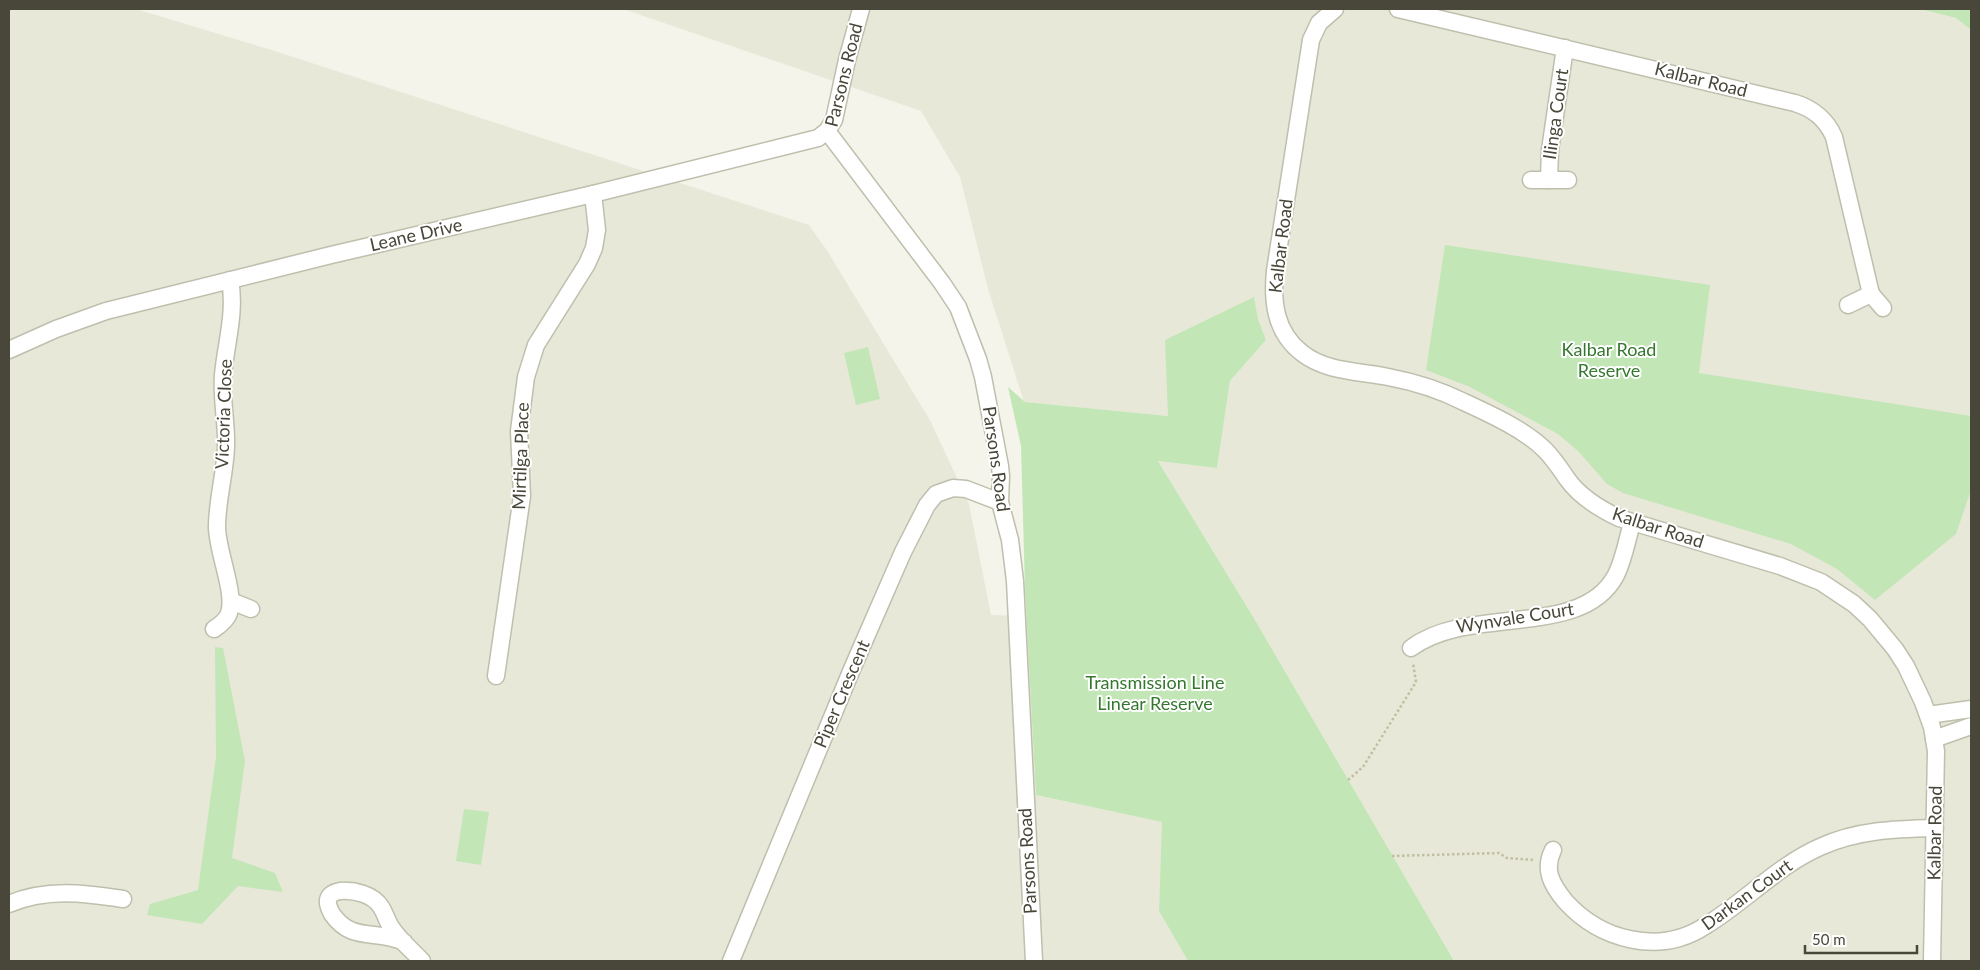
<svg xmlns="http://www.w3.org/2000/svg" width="1980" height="970" font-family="Lato,sans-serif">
<rect width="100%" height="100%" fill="#f4f4eb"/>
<!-- residential -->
<g fill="#e8e8d9">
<polygon points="9,9 136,9 278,52 809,225 828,252 931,422 969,504 991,615 1027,616 1036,795 1163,822 1159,911 1188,961 9,961"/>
<polygon points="623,9 1920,9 1956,18 1971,30 1971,961 1454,961 1255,620 1158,461 1217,468 1230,381 1266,340 1258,319 1254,298 1168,416 1024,402 988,289 960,177 921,111"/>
</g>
<!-- green -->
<g fill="#c2e6b6">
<polygon points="1920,9 1971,9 1971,30 1956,18"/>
<polygon points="1445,245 1710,285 1699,373 1971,416 1971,490 1956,534 1875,600 1837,569 1791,544 1623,493 1607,484 1578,451 1558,434 1470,387 1426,370"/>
<polygon points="1254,297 1258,319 1266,340 1230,381 1217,468 1158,461 1255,620 1454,961 1188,961 1159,911 1162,822 1036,795 1025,588 1021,446 1008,387 1025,402 1168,416 1165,340"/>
<polygon points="868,347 880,399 856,405 844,353"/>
<polygon points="215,647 223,648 245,761 232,858 275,873 283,892 238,886 202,924 147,915 150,904 198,890 216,757"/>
<polygon points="464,809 489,812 481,865 456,861"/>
</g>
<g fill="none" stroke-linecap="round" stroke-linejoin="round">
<defs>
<g id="minor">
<path d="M1335,9L1319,23L1311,40L1275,271C1272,302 1275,332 1302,353C1326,372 1359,371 1388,377C1415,382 1440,390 1464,402C1490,414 1525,430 1545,450C1554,459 1561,470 1568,480C1581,498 1600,509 1619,518L1780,566L1821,582L1854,604L1870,619L1895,649L1906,666L1923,702L1932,727L1936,751L1932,961"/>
<path d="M1398,9L1795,103C1814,109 1826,119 1834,137L1871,294"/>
<polyline points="827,131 942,283 958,307 978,359 983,377 1000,466 1001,476 1000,502 1010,540 1015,581 1034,961"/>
<polyline points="1531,180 1568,180"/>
<polyline points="1549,180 1550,150 1565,48"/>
<polyline points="1848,305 1871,294 1883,308"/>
<polyline points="9,350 56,329 106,311 331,255 593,194 818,138 827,131 834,120 847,60 861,9"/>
<polyline points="231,601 251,609"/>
<path d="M214,629C220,625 227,620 229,613C236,593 217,551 217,527C217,500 225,474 226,447C227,423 221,399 223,375C226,343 236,312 230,280"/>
<path d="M1411,648C1469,604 1582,640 1616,575C1624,559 1627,540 1632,523"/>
<polyline points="496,676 522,496 519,431 526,377 536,345 587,264 594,248 597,230 593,194"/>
<polyline points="1928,715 1971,709"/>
<polyline points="1934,739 1971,726"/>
<path d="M1553,850C1543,870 1552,885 1565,901C1600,940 1659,956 1705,926C1745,902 1777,866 1820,847C1857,830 1895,829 1935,828"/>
<path d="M9,904C46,888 84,893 123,899"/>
<path d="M404,942C376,929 352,943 332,914C330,910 327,905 328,900C329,894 335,892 340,891C354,890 373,894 381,907C385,913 387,921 391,927C399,940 412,950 422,961"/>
<polyline points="731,961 852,669 903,552 927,505 936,494 953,488 966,489 1000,502"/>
</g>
</defs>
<!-- minor casing -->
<use href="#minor" stroke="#bfbfad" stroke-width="19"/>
<!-- path -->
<g stroke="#c0bf9f" stroke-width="2.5" stroke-dasharray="2.5 2.5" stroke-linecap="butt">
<polyline points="1348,780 1363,767 1416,682 1413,663"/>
<polyline points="1392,856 1499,853 1507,858 1534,860"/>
</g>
<!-- minor -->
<use href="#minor" stroke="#fff" stroke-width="16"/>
</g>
<g text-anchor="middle" stroke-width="4" stroke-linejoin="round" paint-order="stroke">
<!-- street labels -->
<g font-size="18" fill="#484739" stroke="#fff">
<text transform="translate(844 75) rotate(-76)" y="6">Parsons Road</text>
<text transform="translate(1701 80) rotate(14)" y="6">Kalbar Road</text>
<text transform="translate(1556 114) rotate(-82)" y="6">Ilinga Court</text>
<text transform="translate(416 235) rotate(-13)" y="6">Leane Drive</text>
<text transform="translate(1281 246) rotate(-83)" y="6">Kalbar Road</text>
<text transform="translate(224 414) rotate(-88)" y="6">Victoria Close</text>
<text transform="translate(521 456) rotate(-88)" y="6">Mirtilga Place</text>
<text transform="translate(996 459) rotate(82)" y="6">Parsons Road</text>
<text transform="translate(1658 528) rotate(18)" y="6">Kalbar Road</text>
<text transform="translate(1515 618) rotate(-9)" y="6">Wynvale Court</text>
<text transform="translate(842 694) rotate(-67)" y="6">Piper Crescent</text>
<text transform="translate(1935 833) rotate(-89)" y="6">Kalbar Road</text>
<text transform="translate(1028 861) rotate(-93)" y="6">Parsons Road</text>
<text transform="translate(1747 895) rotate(-36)" y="6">Darkan Court</text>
</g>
<!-- park labels -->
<g font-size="18" fill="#34772e" stroke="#fff">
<text x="1609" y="356">Kalbar Road<tspan x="1609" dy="21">Reserve</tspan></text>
<text x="1155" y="689">Transmission Line<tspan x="1155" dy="21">Linear Reserve</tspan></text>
</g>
</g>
<!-- border -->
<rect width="1980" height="970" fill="none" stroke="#484739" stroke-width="20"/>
<!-- scale -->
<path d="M1805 945v8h112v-8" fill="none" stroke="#484739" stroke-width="2.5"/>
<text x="1812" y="945" font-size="15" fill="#484739" stroke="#ffffff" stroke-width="4" paint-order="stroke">50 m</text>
</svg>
